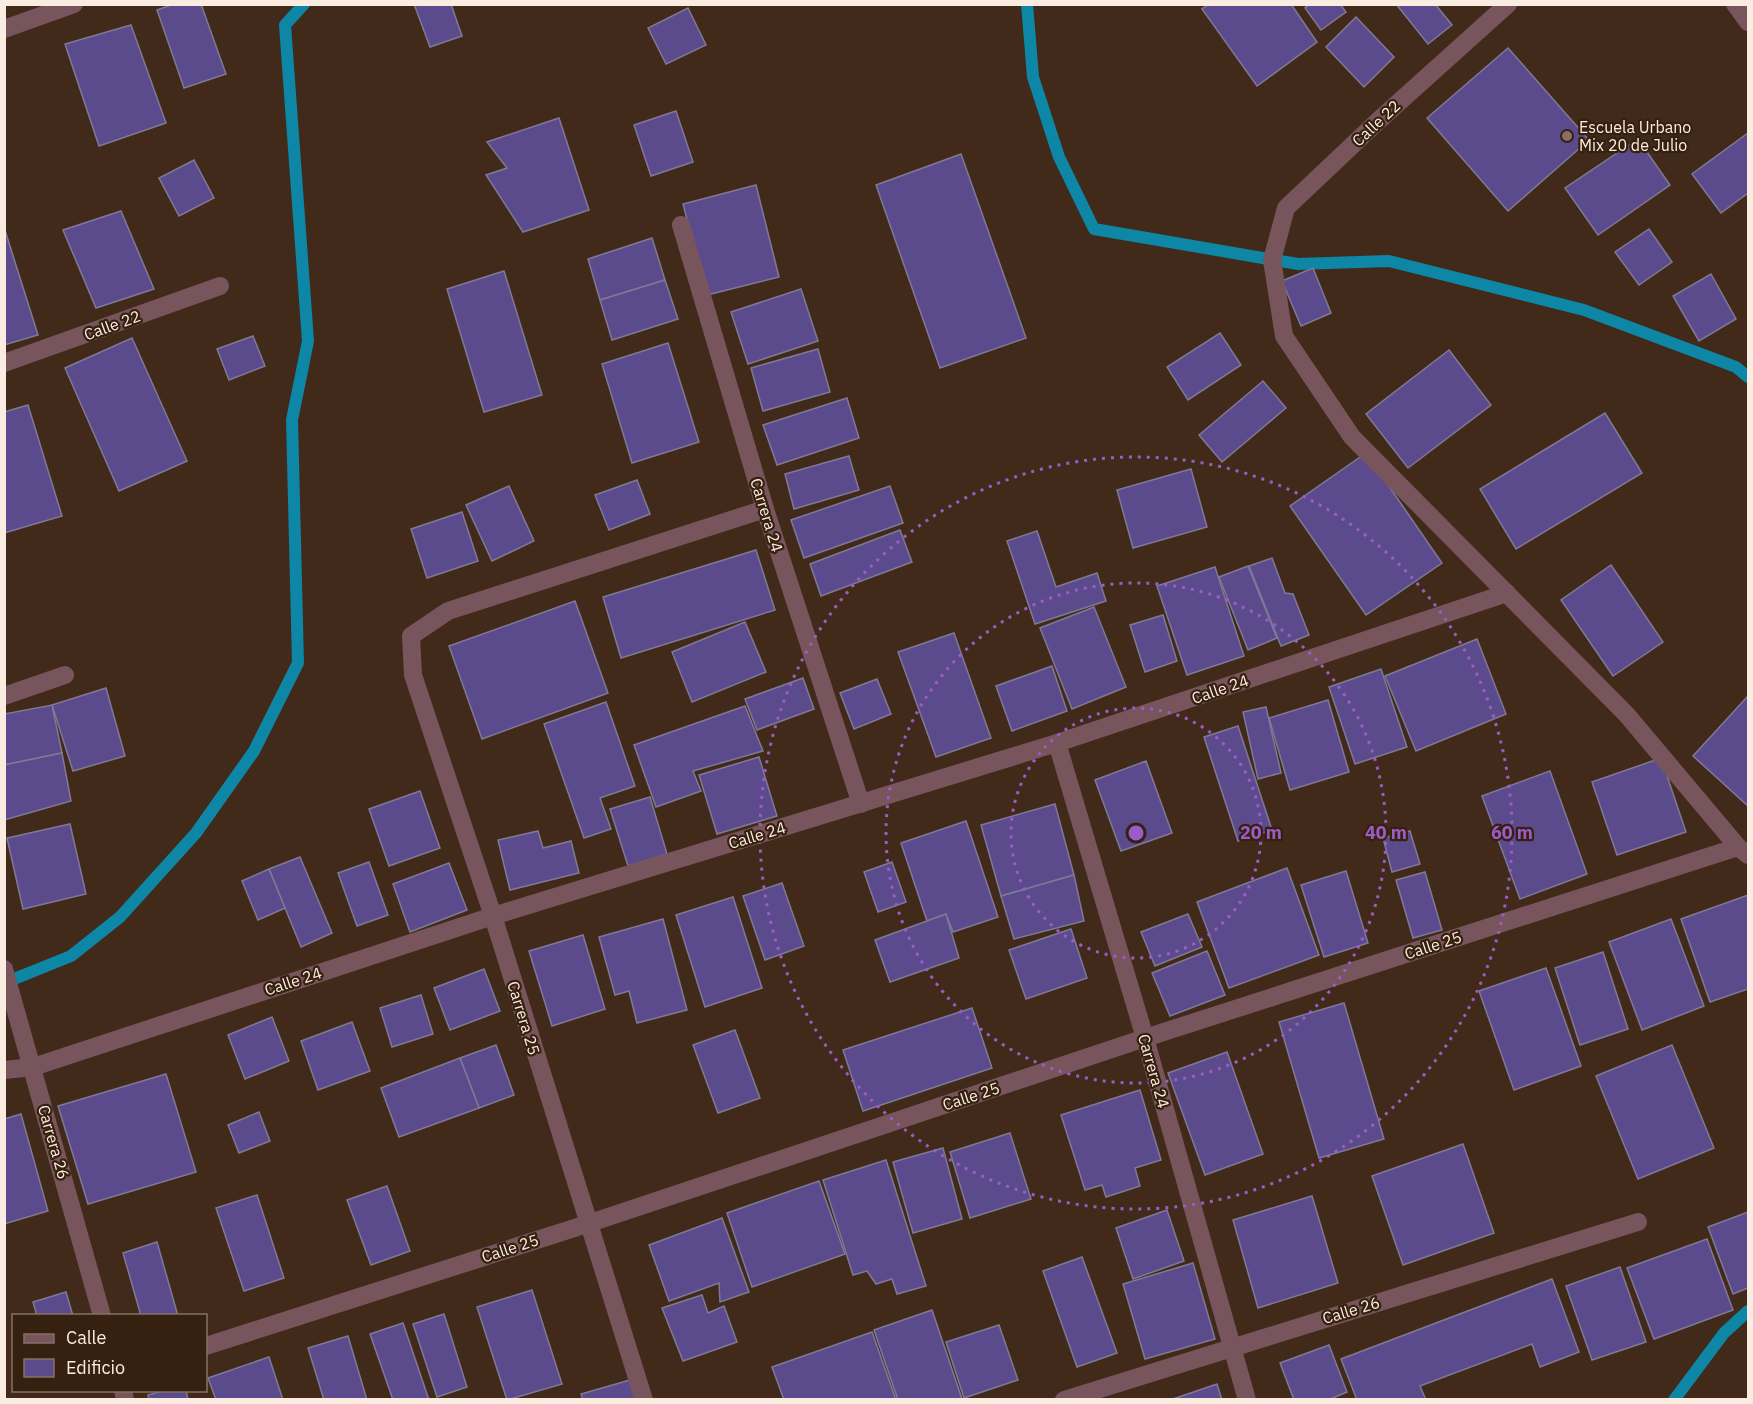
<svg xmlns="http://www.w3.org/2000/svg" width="1753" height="1404" font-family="'IBM Plex Sans',sans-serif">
<rect width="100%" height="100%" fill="#412a19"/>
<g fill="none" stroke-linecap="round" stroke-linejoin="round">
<!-- stream -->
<g stroke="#0d87a5" stroke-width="12">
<polyline points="1027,4 1033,77 1059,157 1094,229 1298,264 1389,261 1584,310 1736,367 1748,377"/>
<polyline points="4,983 71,956 120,917 196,833 254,751 298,663 292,420 308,341 285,25 304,4"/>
<polyline points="1674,1400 1724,1333 1748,1311"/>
</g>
</g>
<!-- building -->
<g fill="#5c4b8c" stroke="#7f7996" stroke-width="1.5">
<polygon points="174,4 201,4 226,74 184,88 157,10"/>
<polygon points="414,4 451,4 462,36 430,47"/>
<polygon points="1209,4 1291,4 1317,42 1257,86 1202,9"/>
<polygon points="1310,4 1340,4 1346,12 1321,30 1305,8"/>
<polygon points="1396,4 1435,4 1452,25 1428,44"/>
<polygon points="688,8 706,45 666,64 648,28"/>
<polygon points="1356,17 1394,57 1364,87 1326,47"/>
<polygon points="131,25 166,123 99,146 65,44"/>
<polygon points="1508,48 1589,140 1508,211 1427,118"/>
<polygon points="676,111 693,162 651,176 634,125"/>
<polygon points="559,118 589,210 523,232 486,175 507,168 487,142"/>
<polygon points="1748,133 1748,193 1721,213 1692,174"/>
<polygon points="1638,139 1670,185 1598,235 1565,188"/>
<polygon points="961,154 1026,338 940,368 876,185"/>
<polygon points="194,160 214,198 179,216 159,178"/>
<polygon points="756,185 779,277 707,295 683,204"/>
<polygon points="121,211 154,289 96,308 63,230"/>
<polygon points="4,227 38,335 4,345"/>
<polygon points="1649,229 1672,262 1639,285 1615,252"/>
<polygon points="652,238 665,280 600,300 588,259"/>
<polygon points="1313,268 1331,313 1301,326 1282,281"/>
<polygon points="504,271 542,395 484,412 447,289"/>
<polygon points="1711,274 1736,319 1699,341 1673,296"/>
<polygon points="665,280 678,319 612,340 600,300"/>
<polygon points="801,289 818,341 748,364 731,312"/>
<polygon points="1220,333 1241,365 1188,400 1167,367"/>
<polygon points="253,336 265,366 229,380 217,349"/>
<polygon points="132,338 187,461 119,491 65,368"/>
<polygon points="668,343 699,442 632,463 602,364"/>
<polygon points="818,349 830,392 763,411 751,368"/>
<polygon points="1449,350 1491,405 1408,468 1366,414"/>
<polygon points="1263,381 1286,408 1222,462 1199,435"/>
<polygon points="847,398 859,438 777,465 763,425"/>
<polygon points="28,405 62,516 4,533 4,412"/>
<polygon points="1605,413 1642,473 1516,549 1480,489"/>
<polygon points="1366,453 1442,563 1366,615 1290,506"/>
<polygon points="849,456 859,490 794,509 785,474"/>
<polygon points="1191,469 1207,527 1133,548 1117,490"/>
<polygon points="637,480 650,514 609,530 595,495"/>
<polygon points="509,486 534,541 492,561 466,505"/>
<polygon points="890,486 903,523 804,558 791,520"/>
<polygon points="462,512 478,561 427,578 411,529"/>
<polygon points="900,530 912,562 821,596 810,564"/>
<polygon points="1037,531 1056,587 1097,573 1106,601 1035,624 1007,541"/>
<polygon points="756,550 775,610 621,658 603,597"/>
<polygon points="1272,558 1285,593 1293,594 1309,635 1281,646 1249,566"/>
<polygon points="1611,565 1663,642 1613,676 1561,600"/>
<polygon points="1248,566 1277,638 1248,650 1219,577"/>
<polygon points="1215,567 1244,656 1187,675 1157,586"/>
<polygon points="575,601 608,693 482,739 449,646"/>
<polygon points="1094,607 1126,687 1072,709 1040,628"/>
<polygon points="1163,615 1177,661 1145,672 1130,625"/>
<polygon points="745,622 766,672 692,702 672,652"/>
<polygon points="954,633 991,738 936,757 898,652"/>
<polygon points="1477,639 1506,714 1416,751 1385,676"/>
<polygon points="1052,666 1067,711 1012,731 996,686"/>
<polygon points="1381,669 1407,747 1355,764 1329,687"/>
<polygon points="803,678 814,709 757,730 745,699"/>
<polygon points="877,679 891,714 854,729 840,693"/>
<polygon points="106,688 125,756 73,771 52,705"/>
<polygon points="1747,697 1748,699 1748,806 1693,756"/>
<polygon points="1328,700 1349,772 1290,790 1269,718"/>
<polygon points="606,702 635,786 600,798 611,829 584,838 544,724"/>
<polygon points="52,705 62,753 4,765 4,714"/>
<polygon points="745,706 763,751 693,771 701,791 656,807 634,745"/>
<polygon points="1266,707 1281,773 1258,779 1243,712"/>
<polygon points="1238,726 1272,830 1238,841 1204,737"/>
<polygon points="62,753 71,801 4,820 4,765"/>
<polygon points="759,757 777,816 717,834 699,775"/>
<polygon points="1661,758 1686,832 1617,855 1592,782"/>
<polygon points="1146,761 1172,833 1121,851 1095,780"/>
<polygon points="1550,771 1587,874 1520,899 1482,796"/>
<polygon points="420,791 440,848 389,866 369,809"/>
<polygon points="650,797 667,854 628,866 610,809"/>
<polygon points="1055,804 1074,875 1001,896 981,825"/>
<polygon points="966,821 998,917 953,932 946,914 927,921 901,843"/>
<polygon points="70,824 86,894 23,909 7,838"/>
<polygon points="538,831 543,848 571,841 579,873 510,890 498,840"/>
<polygon points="1410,831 1420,864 1392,872 1383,838"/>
<polygon points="300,857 332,933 301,947 269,869"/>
<polygon points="369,862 388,915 357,926 338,873"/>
<polygon points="892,862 906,902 878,912 864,872"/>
<polygon points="449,863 467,910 410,932 393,884"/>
<polygon points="1287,868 1319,955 1229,988 1197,902"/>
<polygon points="269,869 285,908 258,920 242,881"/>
<polygon points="1346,871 1368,943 1324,957 1301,885"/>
<polygon points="1425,872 1442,930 1413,938 1396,880"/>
<polygon points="1074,875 1084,921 1014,939 1001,896"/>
<polygon points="782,883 804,946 765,960 743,896"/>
<polygon points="1748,895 1748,989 1710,1002 1681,919"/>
<polygon points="733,897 762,988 705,1007 676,915"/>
<polygon points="946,914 959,958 890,982 875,940"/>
<polygon points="1188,914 1202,947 1155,966 1141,932"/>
<polygon points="663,919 687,1010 637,1023 629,991 615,995 599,937"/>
<polygon points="1671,919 1704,1006 1642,1030 1609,942"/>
<polygon points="1071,929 1087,978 1026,999 1009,950"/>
<polygon points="583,935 605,1009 552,1026 529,951"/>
<polygon points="1207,951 1225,995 1170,1016 1152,973"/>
<polygon points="1603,952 1628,1029 1580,1045 1555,968"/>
<polygon points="1546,968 1581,1066 1514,1090 1479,991"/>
<polygon points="484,969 500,1011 450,1030 434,988"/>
<polygon points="421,995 433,1034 392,1047 380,1008"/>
<polygon points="1344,1003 1384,1139 1319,1158 1279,1022"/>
<polygon points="972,1008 992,1068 863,1111 843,1050"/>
<polygon points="272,1017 289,1061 245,1079 228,1035"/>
<polygon points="352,1022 370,1071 318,1090 301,1041"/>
<polygon points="735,1030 760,1098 718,1113 693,1045"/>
<polygon points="496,1045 514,1095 479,1108 460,1058"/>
<polygon points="1672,1045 1714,1148 1638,1179 1596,1076"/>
<polygon points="1227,1052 1263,1154 1205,1175 1168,1073"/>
<polygon points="460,1058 479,1108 399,1137 381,1088"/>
<polygon points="166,1074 196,1172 88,1204 58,1106"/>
<polygon points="1140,1090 1161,1160 1135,1168 1140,1186 1106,1197 1102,1185 1085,1190 1061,1115"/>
<polygon points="259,1112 270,1141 239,1153 228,1125"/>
<polygon points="21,1114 48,1211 4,1224 4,1119"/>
<polygon points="1010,1133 1031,1199 970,1218 950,1152"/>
<polygon points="1463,1144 1494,1233 1403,1265 1372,1176"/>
<polygon points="943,1148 962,1219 913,1233 893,1162"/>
<polygon points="886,1160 926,1286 897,1294 892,1279 876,1284 867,1271 853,1275 823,1180"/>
<polygon points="819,1181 845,1254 752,1287 727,1213"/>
<polygon points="387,1186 410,1251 371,1265 347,1200"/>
<polygon points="257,1195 284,1278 244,1291 216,1208"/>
<polygon points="1312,1196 1338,1283 1258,1308 1233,1220"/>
<polygon points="1167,1210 1184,1261 1133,1279 1116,1228"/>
<polygon points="1748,1212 1748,1288 1733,1294 1708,1227"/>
<polygon points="722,1218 749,1292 720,1302 719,1283 669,1301 649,1245"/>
<polygon points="1707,1239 1733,1310 1654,1339 1627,1268"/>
<polygon points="157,1242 178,1316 141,1316 123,1253"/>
<polygon points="1082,1257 1117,1353 1077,1367 1043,1271"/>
<polygon points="1193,1263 1215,1339 1145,1359 1123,1284"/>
<polygon points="1620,1267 1646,1342 1592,1360 1566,1286"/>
<polygon points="1552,1279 1579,1352 1540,1367 1532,1344 1420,1386 1426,1400 1357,1400 1341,1359"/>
<polygon points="532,1290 562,1384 507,1400 477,1307"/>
<polygon points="66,1292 73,1316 37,1316 33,1302"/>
<polygon points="702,1295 708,1313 724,1306 737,1342 683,1361 662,1308"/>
<polygon points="932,1310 962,1399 898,1400 874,1330"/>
<polygon points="444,1314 467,1387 437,1397 413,1324"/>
<polygon points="403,1323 429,1400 393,1400 370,1334"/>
<polygon points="999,1325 1018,1380 964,1398 946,1342"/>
<polygon points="872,1332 896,1400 784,1400 772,1367"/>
<polygon points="348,1336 367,1400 324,1400 308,1348"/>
<polygon points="1329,1345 1347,1392 1328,1400 1294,1400 1280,1363"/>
<polygon points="269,1357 283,1400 216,1400 208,1378"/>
<polygon points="630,1380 636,1400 583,1400 581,1394"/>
<polygon points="1217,1384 1222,1400 1170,1400"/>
<polygon points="167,1390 186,1390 188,1400 149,1400 148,1395"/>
</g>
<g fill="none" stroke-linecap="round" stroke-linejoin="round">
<!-- minor -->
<g stroke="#78555c" stroke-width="18">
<polyline points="1508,4 1378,121 1286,208 1272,260 1284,336 1352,437 1627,715 1738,847 1748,855"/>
<polyline points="1735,4 1748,22"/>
<polyline points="4,29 74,4"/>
<polyline points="681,225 765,509 861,804"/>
<polyline points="4,363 220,286"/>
<polyline points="4,696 65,675"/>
<polyline points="1057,743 1145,1038 1247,1400"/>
<polyline points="4,969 102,1316"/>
<polyline points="4,1070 33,1067 493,916 1057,743 1507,593"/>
<polyline points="206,1346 587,1224 1145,1038 1738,847"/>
<polyline points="123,1390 125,1400"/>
<polyline points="644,1400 493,916 413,675 411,636 448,611 765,509"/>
<polyline points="1064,1400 1638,1222"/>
</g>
</g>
<!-- distance rings -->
<g fill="none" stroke="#9b5cc8" stroke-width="3" stroke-dasharray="3 6">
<circle cx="1136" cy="833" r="125"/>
<circle cx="1136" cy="833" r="250"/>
<circle cx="1136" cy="833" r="376"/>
</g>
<!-- markers -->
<circle fill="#8d6e63" stroke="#36200f" stroke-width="2" cx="1567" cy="136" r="6"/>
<g text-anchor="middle" stroke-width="4.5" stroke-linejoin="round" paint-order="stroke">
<!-- street labels -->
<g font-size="16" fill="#fbece1" stroke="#36200f">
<text transform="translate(1376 123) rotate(-43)" y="6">Calle 22</text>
<text transform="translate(112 325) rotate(-20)" y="6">Calle 22</text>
<text transform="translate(767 515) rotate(73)" y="6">Carrera 24</text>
<text transform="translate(1220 689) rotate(-19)" y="6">Calle 24</text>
<text transform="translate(757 835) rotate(-17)" y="6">Calle 24</text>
<text transform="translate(1433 945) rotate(-18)" y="6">Calle 25</text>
<text transform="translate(293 981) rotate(-18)" y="6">Calle 24</text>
<text transform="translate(524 1018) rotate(73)" y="6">Carrera 25</text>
<text transform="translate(1154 1071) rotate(74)" y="6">Carrera 24</text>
<text transform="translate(971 1096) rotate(-18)" y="6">Calle 25</text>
<text transform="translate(54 1142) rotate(74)" y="6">Carrera 26</text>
<text transform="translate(510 1248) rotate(-18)" y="6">Calle 25</text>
<text transform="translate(1351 1310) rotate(-17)" y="6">Calle 26</text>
</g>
<!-- poi labels -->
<g font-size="16" fill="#fbece1" stroke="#36200f" text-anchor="start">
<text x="1579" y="133">Escuela Urbano<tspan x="1579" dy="18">Mix 20 de Julio</tspan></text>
</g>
</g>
<circle cx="1136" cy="833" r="9" fill="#9b5cc8" stroke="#36200f" stroke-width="3"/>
<g font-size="18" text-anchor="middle" font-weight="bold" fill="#9b5cc8" stroke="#36200f" stroke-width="4.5" stroke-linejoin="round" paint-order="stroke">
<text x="1261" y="839">20 m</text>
<text x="1386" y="839">40 m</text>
<text x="1512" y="839">60 m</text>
</g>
<!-- border -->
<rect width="1753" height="1404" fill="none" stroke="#fbece1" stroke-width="12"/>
<!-- legend -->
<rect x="12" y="1314" width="195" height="78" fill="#36200f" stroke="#857263" stroke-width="1.5"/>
<rect x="24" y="1334" width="30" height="9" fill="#78555c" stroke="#857263" stroke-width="1.5"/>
<text x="66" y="1344" font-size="18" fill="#fbece1">Calle</text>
<rect x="24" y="1359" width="30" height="18" fill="#5c4b8c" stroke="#857263" stroke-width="1.5"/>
<text x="66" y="1374" font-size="18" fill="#fbece1">Edificio</text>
</svg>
